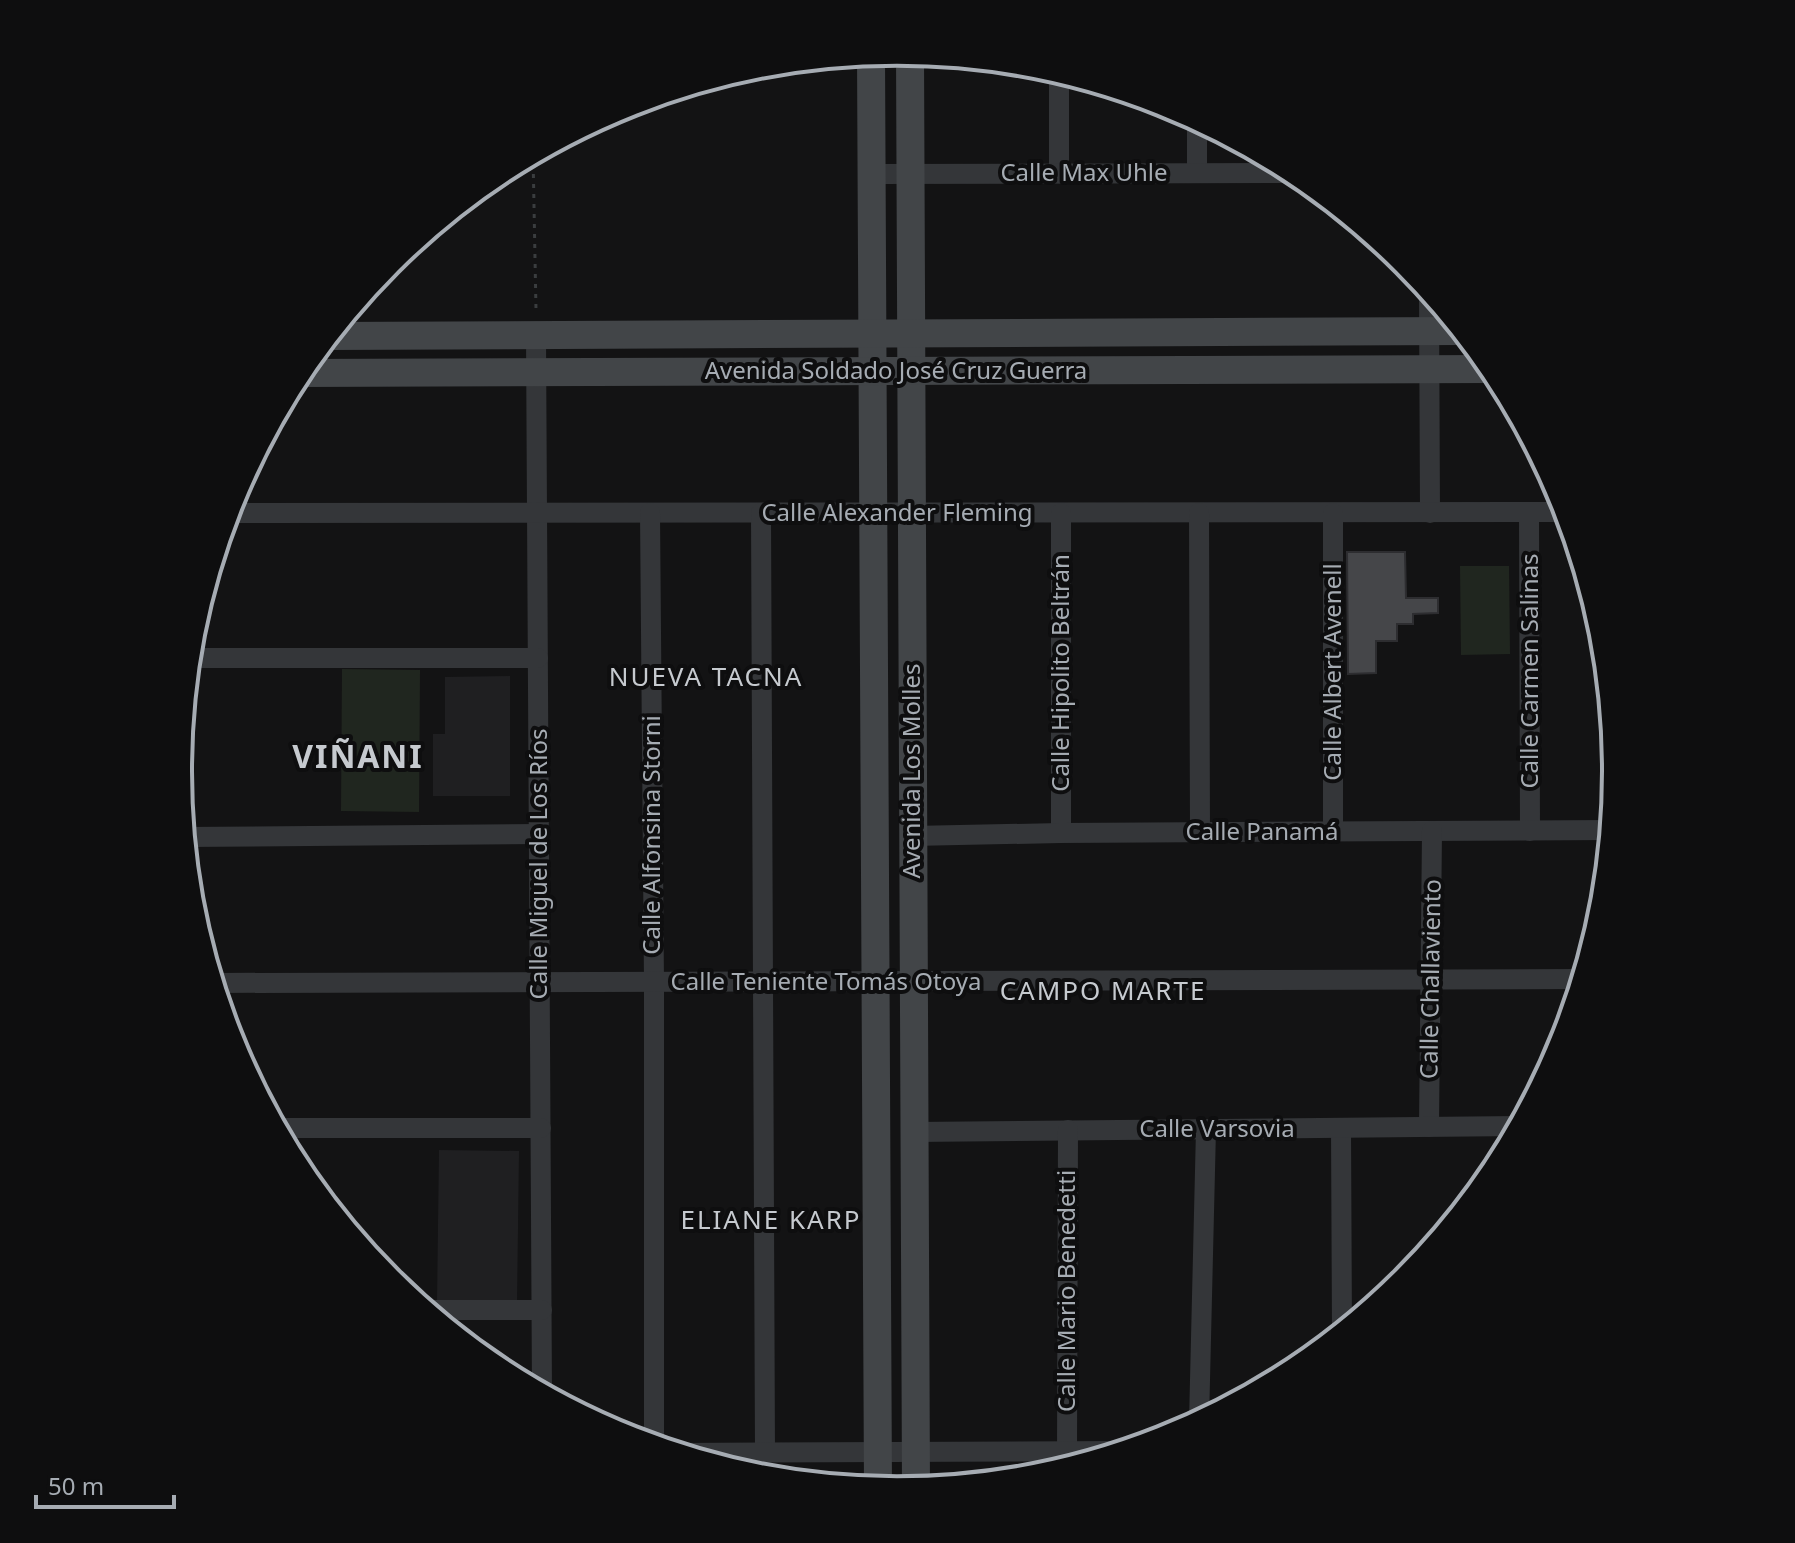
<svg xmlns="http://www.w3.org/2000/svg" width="1795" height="1543" font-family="'Noto Sans',sans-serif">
<rect width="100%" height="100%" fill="#131314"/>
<!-- built -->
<g fill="#1f1f21">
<polygon points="510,676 510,796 433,796 433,734 445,734 445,677"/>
<polygon points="439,1150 519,1151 517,1304 437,1303"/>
</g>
<!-- green -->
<g fill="#20261f">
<polygon points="1460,566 1509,566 1510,654 1461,655"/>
<polygon points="342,669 420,670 419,812 341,811"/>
</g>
<!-- building -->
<polygon fill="#454649" stroke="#2d2d30" stroke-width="2" points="1347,552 1405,552 1406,598 1438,598 1438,613 1413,614 1413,624 1397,624 1397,641 1376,641 1376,673 1348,674"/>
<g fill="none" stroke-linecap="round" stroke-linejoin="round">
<!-- path -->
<polyline stroke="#3a3d3f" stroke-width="3" stroke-dasharray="4 6" stroke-linecap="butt" points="533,154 536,310"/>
<!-- street -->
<g stroke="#343639" stroke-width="20">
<polyline points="1059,173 1059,72"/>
<polyline points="1197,173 1197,119"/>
<polyline points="872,174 1296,173"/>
<polyline points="1429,291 1430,513"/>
<polyline points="536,335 542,1393"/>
<polyline points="1529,512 1530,831"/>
<polyline points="228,513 1567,512"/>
<polyline points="650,513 654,983 654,1446"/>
<polyline points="761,513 765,1452"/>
<polyline points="1061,513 1061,833"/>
<polyline points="1199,513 1200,832"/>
<polyline points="1333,513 1333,831"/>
<polyline points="189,658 538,658"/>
<polyline points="912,836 1061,833 1611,830"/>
<polyline points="184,837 539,834"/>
<polyline points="213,983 1583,979"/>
<polyline points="1429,1127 1432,831"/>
<polyline points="276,1128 541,1128"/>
<polyline points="1341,1128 1342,1333"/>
<polyline points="914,1132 1520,1126"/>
<polyline points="425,1310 542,1310"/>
<polyline points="1199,1422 1206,1129"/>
<polyline points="1067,1452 1068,1130"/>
<polyline points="676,1453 1123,1451"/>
</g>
<!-- secondary -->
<g stroke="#424548" stroke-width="28">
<polyline points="910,53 916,1489"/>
<polyline points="871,55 878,1489"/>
<polyline points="329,336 1463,331"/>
<polyline points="299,373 1493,369"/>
</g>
</g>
<g text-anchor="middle" stroke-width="8" stroke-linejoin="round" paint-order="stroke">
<!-- street labels -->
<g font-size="24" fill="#a6acb3" stroke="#0e0e0f">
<text x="1084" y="181">Calle Max Uhle</text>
<text x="896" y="379">Avenida Soldado José Cruz Guerra</text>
<text x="897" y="521">Calle Alexander Fleming</text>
<text transform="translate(1530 671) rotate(-90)" y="8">Calle Carmen Salinas</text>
<text transform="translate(1333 672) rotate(-90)" y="8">Calle Albert Avenell</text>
<text transform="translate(1061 673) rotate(-90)" y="8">Calle Hipolito Beltrán</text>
<text transform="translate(912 771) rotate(-90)" y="8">Avenida Los Molles</text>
<text x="1262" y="840">Calle Panamá</text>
<text transform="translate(652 835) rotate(-90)" y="8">Calle Alfonsina Storni</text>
<text transform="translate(539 864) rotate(-90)" y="8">Calle Miguel de Los Ríos</text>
<text transform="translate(1431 979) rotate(-89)" y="8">Calle Challaviento</text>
<text x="826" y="990">Calle Teniente Tomás Otoya</text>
<text x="1217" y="1137">Calle Varsovia</text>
<text transform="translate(1067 1291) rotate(-90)" y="8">Calle Mario Benedetti</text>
</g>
<!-- neighbourhood labels -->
<g font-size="26" letter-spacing="2" fill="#c6cacf" stroke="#0e0e0f">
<text x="706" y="686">NUEVA TACNA</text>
<text x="1103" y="1000">CAMPO MARTE</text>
<text x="771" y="1229">ELIANE KARP</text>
</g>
<!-- district labels -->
<g font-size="32" font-weight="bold" letter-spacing="2" fill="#c6cacf" stroke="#0e0e0f">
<text x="358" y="768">VIÑANI</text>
</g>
</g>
<!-- crop -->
<path d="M0 0H1795V1543H0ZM192 771a705 705 0 1 1 1410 0a705 705 0 1 1-1410 0Z" fill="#0e0e0f" fill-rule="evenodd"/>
<path fill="none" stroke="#a6acb3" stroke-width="4" d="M192 771a705 705 0 1 1 1410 0a705 705 0 1 1-1410 0Z"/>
<!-- scale -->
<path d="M36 1495v12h138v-12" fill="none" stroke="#a6acb3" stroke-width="4"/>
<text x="48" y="1495" font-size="24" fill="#a6acb3" stroke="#0e0e0f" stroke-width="6" paint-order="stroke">50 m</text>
</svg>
